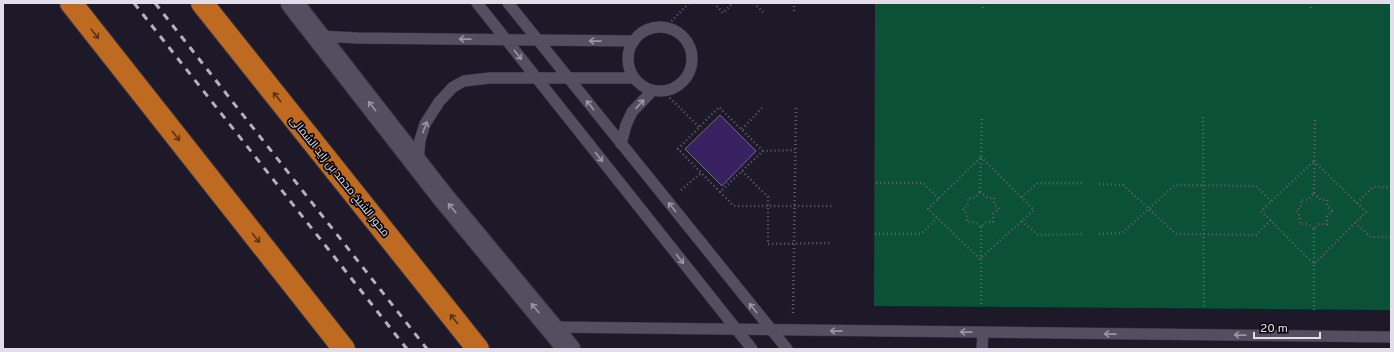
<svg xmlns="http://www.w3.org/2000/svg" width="1394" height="352" font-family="Overpass,Cairo,sans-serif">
<rect width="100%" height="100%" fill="#1e1929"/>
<!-- green -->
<polygon fill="#0a5138" points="875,3 1391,3 1391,310 874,306"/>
<!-- building -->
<polygon fill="#382160" stroke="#706b7f" points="720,115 756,151 722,186 685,149"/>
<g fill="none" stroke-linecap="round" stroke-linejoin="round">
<defs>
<g id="lane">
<polyline points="477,3 752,349"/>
<polyline points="508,3 787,349"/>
<circle cx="660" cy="59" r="32"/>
<polyline points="319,36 357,38 634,41"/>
<polyline points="621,144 626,125 632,112 652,91"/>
<polyline points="418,162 420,140 425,124 439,102 453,87 464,81 490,78 634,78"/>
<polyline points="552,327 1391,337"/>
<polyline points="982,349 983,332"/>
</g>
<polyline id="street" points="292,3 443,197 569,349"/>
<g id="highway">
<polyline points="71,3 344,349"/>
<polyline points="202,3 478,349"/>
</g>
</defs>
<!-- lane casing -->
<use href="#lane" stroke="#383541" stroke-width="12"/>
<!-- street casing -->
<use href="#street" stroke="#383541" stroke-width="24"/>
<!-- highway casing -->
<use href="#highway" stroke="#383541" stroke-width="24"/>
<!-- path -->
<g stroke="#645f6e" stroke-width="2.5" stroke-dasharray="1 3" stroke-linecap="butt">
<polyline points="714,3 723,13 733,3"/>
<polyline points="754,3 763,12"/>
<polyline points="983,3 983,9"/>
<polyline points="1202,3 1202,7"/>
<polyline points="1311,3 1311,9"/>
<polyline points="794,11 794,3"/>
<polyline points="666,27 689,3"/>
<polyline points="667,95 699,127"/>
<polyline points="1203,117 1204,309"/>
<polyline points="742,129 763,107"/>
<polyline points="763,151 719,107 678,149 720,192 763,151 795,150"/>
<polygon points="981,157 1034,210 980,259 928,209"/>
<polygon points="1314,161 1366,212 1314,264 1261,211"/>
<polyline points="742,171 768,197 768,244 832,243"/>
<polyline points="876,183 923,183 939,199"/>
<polyline points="1099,184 1123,185 1176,234 1256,235 1271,220"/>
<polyline points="681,190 701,173"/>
<polyline points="720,192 734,206 833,206"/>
<polygon points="980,192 988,198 994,198 994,204 999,209 993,214 993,222 986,222 981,227 975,222 967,222 967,214 963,209 968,205 968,198 975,198"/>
<polyline points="980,192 982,116"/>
<polygon points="1314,193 1321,200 1327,200 1327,206 1332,211 1327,216 1327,224 1319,224 1314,229 1308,224 1300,224 1300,216 1296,211 1301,207 1301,200 1308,200"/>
<polyline points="1314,193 1315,118"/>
<polyline points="1022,197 1038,183 1083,183"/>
<polyline points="1357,203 1373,187 1391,187"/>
<polyline points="1022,221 1038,235 1083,234"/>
<polyline points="1355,223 1371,237 1391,237"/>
<polyline points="981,227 981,307"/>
<polyline points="875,234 921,234 937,218"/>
<polyline points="1099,234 1122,233 1175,185 1256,186 1271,201"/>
<polyline points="1314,310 1314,229"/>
<polyline points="793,313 796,107"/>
</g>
<!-- lane -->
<use href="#lane" stroke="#534e60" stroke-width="11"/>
<!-- street -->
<use href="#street" stroke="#534e60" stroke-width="22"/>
<!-- highway -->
<use href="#highway" stroke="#be6a20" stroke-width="22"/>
<!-- rail -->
<g stroke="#b4b1bd" stroke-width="3" stroke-dasharray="7 7" stroke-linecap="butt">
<polyline points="134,3 407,349"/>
<polyline points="155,3 427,349"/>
</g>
</g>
<!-- one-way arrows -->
<defs><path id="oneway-shaft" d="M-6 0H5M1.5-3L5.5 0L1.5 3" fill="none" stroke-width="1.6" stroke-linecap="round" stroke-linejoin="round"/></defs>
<g stroke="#593315">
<use href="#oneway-shaft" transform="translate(95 34) rotate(52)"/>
<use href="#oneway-shaft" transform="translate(277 97) rotate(-129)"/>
<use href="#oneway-shaft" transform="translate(176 136) rotate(52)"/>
<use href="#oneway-shaft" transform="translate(256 238) rotate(52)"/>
<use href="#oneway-shaft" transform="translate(454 319) rotate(-129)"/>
</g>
<g stroke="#9a96a4">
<use href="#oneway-shaft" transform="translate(465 39) rotate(-179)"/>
<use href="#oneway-shaft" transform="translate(595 41) rotate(-179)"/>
<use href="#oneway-shaft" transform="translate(518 55) rotate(52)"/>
<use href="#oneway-shaft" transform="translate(640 104) rotate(-47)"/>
<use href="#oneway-shaft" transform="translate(590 105) rotate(-129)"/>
<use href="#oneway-shaft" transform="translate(372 106) rotate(-128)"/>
<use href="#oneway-shaft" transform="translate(425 127) rotate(-69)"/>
<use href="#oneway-shaft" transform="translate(599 157) rotate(52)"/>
<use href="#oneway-shaft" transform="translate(672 207) rotate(-129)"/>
<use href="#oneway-shaft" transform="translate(452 208) rotate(-130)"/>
<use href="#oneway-shaft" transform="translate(680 259) rotate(52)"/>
<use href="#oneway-shaft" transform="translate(535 308) rotate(-130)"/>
<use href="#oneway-shaft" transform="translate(753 308) rotate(-129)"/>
<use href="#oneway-shaft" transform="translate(836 331) rotate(-179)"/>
<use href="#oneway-shaft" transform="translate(966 332) rotate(-179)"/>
<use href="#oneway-shaft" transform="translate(1110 334) rotate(-179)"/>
<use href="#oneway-shaft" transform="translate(1240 335) rotate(-179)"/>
</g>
<g text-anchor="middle" stroke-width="3.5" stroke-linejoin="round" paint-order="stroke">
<!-- street labels -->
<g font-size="11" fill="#e1dee9" stroke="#07060c">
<text transform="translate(340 176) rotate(51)" y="4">محور الشيخ محمد بن زايد الشمالى</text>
</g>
</g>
<!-- border -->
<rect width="1394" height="352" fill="none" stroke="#e1dee9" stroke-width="8"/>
<!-- scale -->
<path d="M1254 332v6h66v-6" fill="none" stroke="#e1dee9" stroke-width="2"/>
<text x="1260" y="332" font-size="12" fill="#e1dee9" stroke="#07060c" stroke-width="3" paint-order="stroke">20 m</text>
</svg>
